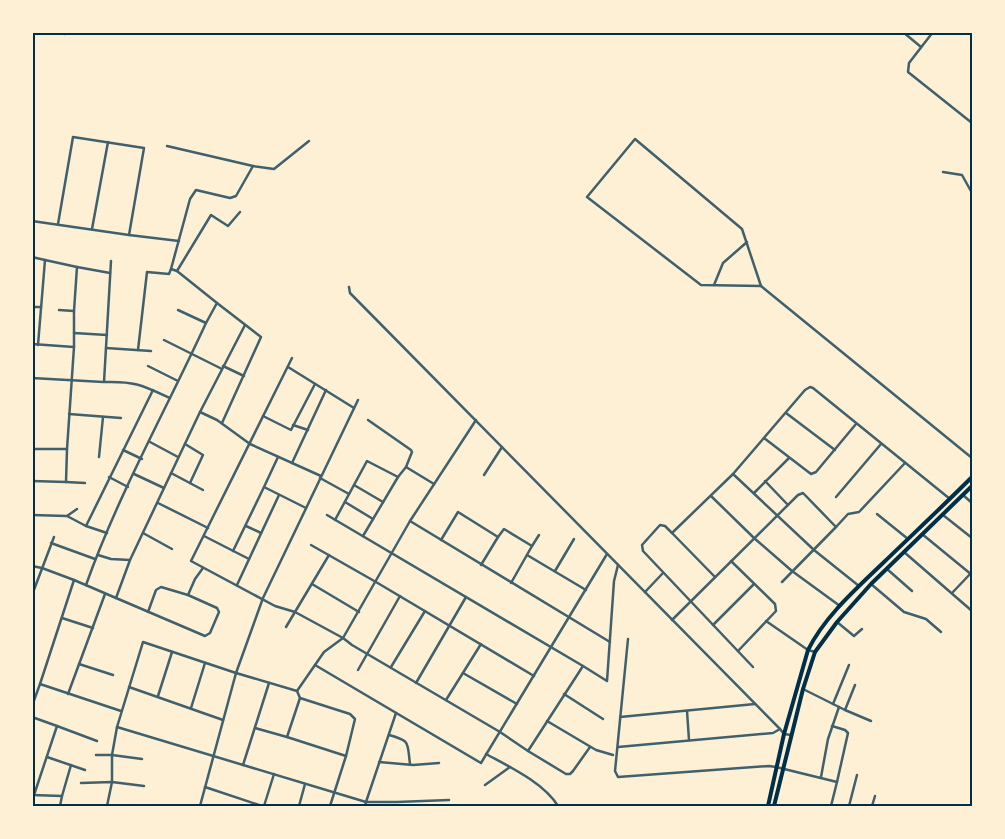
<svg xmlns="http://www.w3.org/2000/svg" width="1005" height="839" font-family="'Fira Sans Condensed',sans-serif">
<rect width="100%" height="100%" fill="#fdf0d5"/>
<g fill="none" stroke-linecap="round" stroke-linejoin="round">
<!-- minor -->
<g stroke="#3f606c" stroke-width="2.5">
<polyline points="57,32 65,34 69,32"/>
<polyline points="903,32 921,47"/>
<polyline points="933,32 909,63 908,72 972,123"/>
<polygon points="635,139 742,229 761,286 701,285 587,197"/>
<polyline points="167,146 253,166"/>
<polyline points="943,172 962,175 972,193"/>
<polyline points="32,221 129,235 144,148 73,137 58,224"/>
<polyline points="92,229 108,142"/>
<polyline points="129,235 179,241"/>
<polyline points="32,257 45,260"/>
<path d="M111,261L104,382C135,381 142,385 170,398"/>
<polyline points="171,269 190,199 196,190 230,198 236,196 253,166 274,169 309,141"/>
<polyline points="714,285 723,263 747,242"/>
<polyline points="761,286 972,458"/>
<polyline points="349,287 350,293 780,729 784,734 791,735"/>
<polyline points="217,303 261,337 222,423"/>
<polyline points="32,307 41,307"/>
<polyline points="59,310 74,311"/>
<polyline points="178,310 206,323"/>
<polyline points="245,325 200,412 217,420 250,444 321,476"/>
<polyline points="74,333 74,311 77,267 110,273"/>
<polyline points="164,340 222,369"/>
<polyline points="32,344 74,347 74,333 107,335"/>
<polyline points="38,345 45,260 77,267"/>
<polyline points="106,348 151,351"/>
<polyline points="138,350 147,272 169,274 171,269 177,271"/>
<polyline points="292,358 191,561 275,606 295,612 343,638 352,645 500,732 528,751 583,666 327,515"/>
<polyline points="148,366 178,381"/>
<polyline points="223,366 244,376"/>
<polyline points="288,367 354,408"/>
<polyline points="32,378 103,382"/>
<polyline points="786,413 835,450"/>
<polyline points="69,414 121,418"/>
<polyline points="263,416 291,430 315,384"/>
<polyline points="368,420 411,450 412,452 406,467"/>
<polyline points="476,420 410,521 343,638 324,652 315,665 481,763 607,554"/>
<polyline points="293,425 308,430"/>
<polyline points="764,438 811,474 816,472 856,424"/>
<polyline points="150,442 178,457"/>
<polyline points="185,444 203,455 190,483"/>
<polyline points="32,449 67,449 74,347"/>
<polyline points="123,450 142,459"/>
<polyline points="99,457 103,417"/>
<polyline points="278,457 264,487 306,508"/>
<polyline points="292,463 326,390"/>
<polyline points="171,473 203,490"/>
<polyline points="134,474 164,488"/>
<polyline points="733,474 805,390 810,387 813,388 950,499"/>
<polyline points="484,475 502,447"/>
<polyline points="109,477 128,487"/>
<polyline points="398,477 406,467 434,484"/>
<polyline points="320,478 349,494"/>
<polyline points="32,481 66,482 67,449"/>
<polyline points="765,481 788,505"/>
<polyline points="66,482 85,483"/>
<polyline points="354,485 383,502"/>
<polyline points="754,493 789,458"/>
<polyline points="963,495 972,503"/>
<polyline points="711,496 754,538 792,571 840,606"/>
<polyline points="836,497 881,444"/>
<polyline points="345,502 373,519"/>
<polyline points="158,503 208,528"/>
<polyline points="77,509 67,516 86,526 107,533"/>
<polyline points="877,514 908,539"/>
<polyline points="32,515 67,516"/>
<polyline points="943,515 972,538"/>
<polyline points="335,520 367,461 398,477 363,536"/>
<polyline points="410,521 610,642"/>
<polyline points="86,526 153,390"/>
<polyline points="246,526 261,533"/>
<polyline points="836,527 848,514 859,512 905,463"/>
<polyline points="143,533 172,549"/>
<polyline points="672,533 665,526 660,525 642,545 643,551 753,667"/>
<polyline points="922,534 972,575"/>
<polyline points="204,536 249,559"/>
<polyline points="498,537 504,529 532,546 511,583"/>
<polyline points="441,540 458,512 498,537 481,565"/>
<polyline points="51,543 95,559"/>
<polyline points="311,545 376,582 534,676"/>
<polyline points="532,546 539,535"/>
<polyline points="233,551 264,487"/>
<polyline points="904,552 972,611"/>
<polyline points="98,555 111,559 130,560"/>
<polyline points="527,555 586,590"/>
<polyline points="731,561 775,604 776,611 738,651"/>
<polyline points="32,566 42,568 74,580"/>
<polyline points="887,569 912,591"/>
<polyline points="555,571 574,539"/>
<polyline points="715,577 672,533 733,474 814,550 859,586"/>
<polyline points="312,584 359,612"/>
<polyline points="871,584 904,612 926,619 941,632"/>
<path d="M86,585C118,495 166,410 206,323L217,303L177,271L211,215L228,226L240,212"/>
<polyline points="237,585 279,495"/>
<polyline points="645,592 663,573"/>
<polyline points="952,593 972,572"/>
<polyline points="32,595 54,537"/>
<polyline points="188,595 195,579 203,568"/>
<polyline points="116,598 74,580 40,684 121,711"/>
<polyline points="148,612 156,590 161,587 188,595 217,608 219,612 210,633 205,636 116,598 130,560 200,412"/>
<polyline points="62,618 93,628"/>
<polyline points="672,620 798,495 803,493 836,527 782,582"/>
<polyline points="766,621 808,650 815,652"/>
<polyline points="837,622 854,636 862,629"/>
<polyline points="713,625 754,584"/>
<polyline points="286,627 329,555"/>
<polyline points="628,639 615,771 618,777 769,766 776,767 837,782 831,806"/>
<polyline points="79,664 113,675"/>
<polyline points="583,666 607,681 614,581 618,565"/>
<polyline points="391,667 425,611"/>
<polyline points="358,670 400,596"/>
<polyline points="463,673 517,704"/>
<polyline points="416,683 466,597"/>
<polyline points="129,687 223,720"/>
<polyline points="803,689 839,707"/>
<polyline points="297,691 300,698 350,714 355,719 346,756 330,806"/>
<polyline points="68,694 105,594"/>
<polyline points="564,694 603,719"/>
<polyline points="158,696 172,652"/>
<polyline points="300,698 287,737 346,756"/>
<polyline points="446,700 481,644"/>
<polyline points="833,704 849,665"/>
<polyline points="32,706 40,684"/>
<polyline points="191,708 205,663"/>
<polyline points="845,710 871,721"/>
<polyline points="687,711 689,740"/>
<polyline points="396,713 366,802 397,802 449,800"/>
<polyline points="32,717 57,726 34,795 32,806"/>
<polyline points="620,717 755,704"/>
<polyline points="547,721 596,750 613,755"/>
<polyline points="57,726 97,741"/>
<polyline points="832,726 845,730 848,733 837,782"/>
<polyline points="117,727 366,802 365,806"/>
<polyline points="255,728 287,737"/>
<path d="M389,735C411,741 407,742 410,764"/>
<polyline points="618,747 773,733 780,729"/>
<polyline points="528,751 566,774 570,774 573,771 590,747"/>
<path d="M486,754C510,767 544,783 558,806"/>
<polyline points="96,755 112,755 142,759"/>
<polyline points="47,757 85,770"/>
<polyline points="379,762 413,765 439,763"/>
<polyline points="243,765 269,683"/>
<polyline points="821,777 828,739 839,707 845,710 855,685"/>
<polyline points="81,783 112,782 144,786"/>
<polyline points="485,785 510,767"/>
<polyline points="205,787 262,806"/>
<polyline points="32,795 62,796 60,806"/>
<polyline points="62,796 71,765"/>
<polyline points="107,806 112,782 112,755 117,727 143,642 236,673 297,691 315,665"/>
<polyline points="200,806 236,673 263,598 358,400"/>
<polyline points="264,806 274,774"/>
<polyline points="299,806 305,784"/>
<polyline points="849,806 857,775"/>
<polyline points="872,806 875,796"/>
</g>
<!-- secondary -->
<g stroke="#003049" stroke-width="4">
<path d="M768,806L784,734L808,650C825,616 856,589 883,563C913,534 943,506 972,477"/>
<polyline points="774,806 803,689 815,652 837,622 871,584 972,486"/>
</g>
</g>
<!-- border -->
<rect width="1005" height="839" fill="none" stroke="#fdf0d5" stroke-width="68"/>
<rect x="34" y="34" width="937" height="771" fill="none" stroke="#003049" stroke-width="2"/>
</svg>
